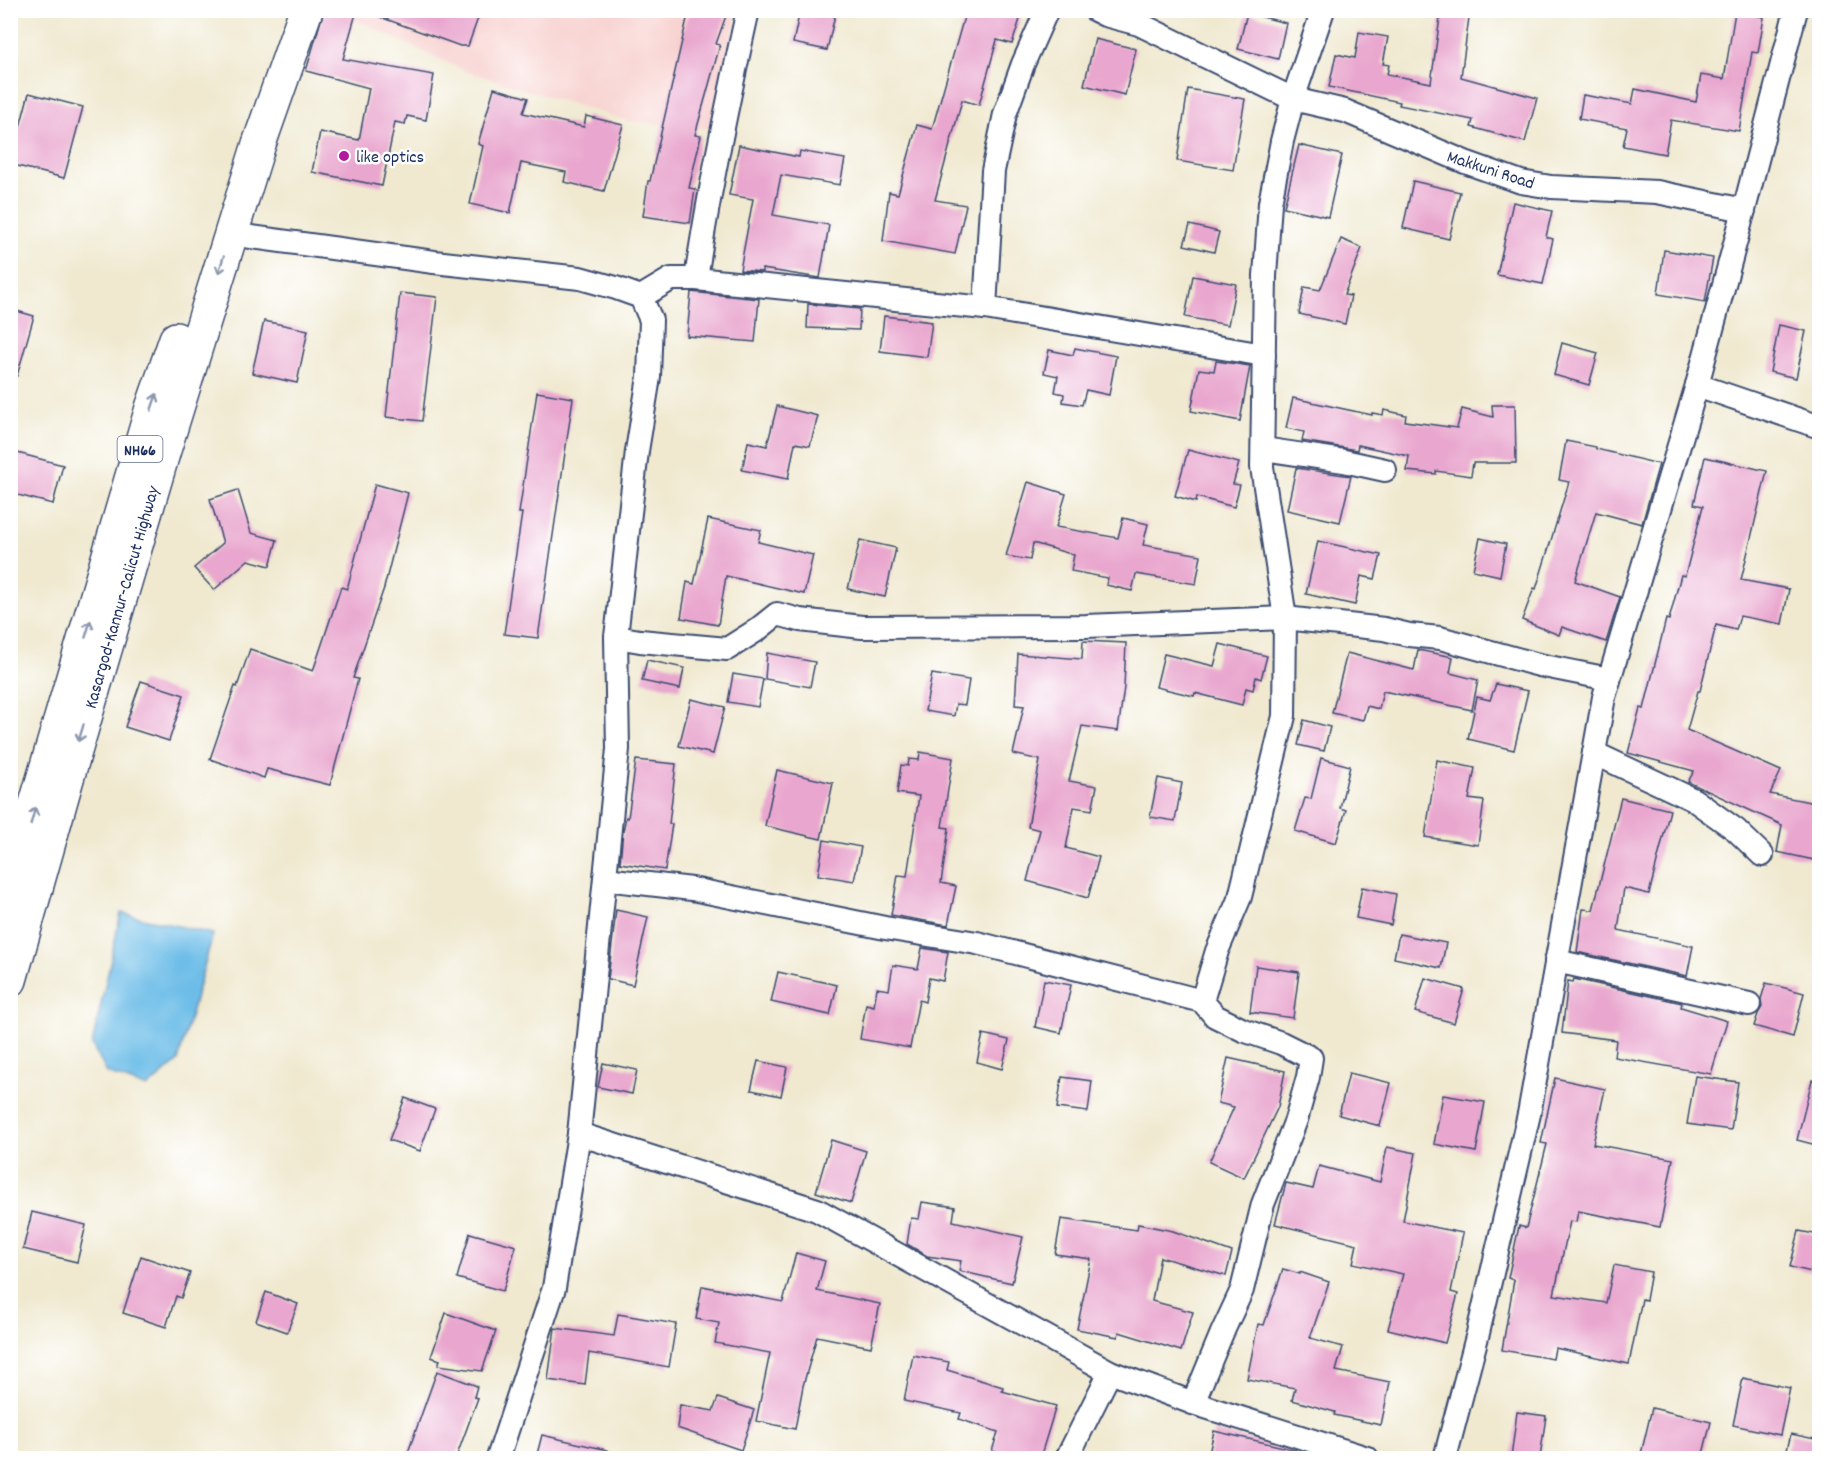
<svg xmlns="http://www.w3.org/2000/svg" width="1830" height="1469" font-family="Dekko,sans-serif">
<rect width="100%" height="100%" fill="#fff"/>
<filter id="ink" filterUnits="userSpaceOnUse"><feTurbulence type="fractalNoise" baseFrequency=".0167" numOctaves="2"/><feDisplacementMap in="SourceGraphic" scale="12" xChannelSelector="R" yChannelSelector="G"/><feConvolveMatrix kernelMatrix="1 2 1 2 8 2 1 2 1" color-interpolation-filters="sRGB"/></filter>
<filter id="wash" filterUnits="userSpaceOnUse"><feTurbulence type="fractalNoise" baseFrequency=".008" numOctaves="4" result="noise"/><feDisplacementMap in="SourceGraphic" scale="24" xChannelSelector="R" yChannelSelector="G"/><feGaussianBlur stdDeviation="1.35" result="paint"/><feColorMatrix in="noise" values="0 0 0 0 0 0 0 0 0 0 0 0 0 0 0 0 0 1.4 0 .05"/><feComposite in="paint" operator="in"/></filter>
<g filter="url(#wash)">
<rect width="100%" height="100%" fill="#f0e9d0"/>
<!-- built -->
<polygon fill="#f7d0ce" points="337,11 738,11 713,129 628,121 465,71"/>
<!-- water -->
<polygon fill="#6dbde8" stroke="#4476a3" stroke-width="1.5" points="121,913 213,934 178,1061 147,1088 107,1073 92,1045"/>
<g id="blocks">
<!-- building -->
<g fill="#e9a7cf">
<polygon points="324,10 357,10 343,59 434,75 426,120 407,116 405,124 395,122 382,186 312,172 320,132 359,140 369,88 306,71"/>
<polygon points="369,10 481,10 468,46 460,46 369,13"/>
<polygon points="689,10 728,10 716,44 720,45 695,135 701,136 689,188 695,189 690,223 643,216 648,181 650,181"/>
<polygon points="800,10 815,10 835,15 827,50 793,43"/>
<polygon points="966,10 1023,10 1012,44 997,40 979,105 962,100 935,200 966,205 955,254 883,241 889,192 898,194 917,125 932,129"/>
<polygon points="1441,10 1470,10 1461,77 1537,98 1525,142 1471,127 1473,120 1399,105 1400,102 1329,87 1336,54 1355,58 1359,32 1388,37 1383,64 1389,65 1387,74 1431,83"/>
<polygon points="1735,12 1764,17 1758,53 1752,52 1739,131 1671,120 1665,154 1623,146 1627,128 1579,119 1583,95 1632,104 1635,89 1696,102 1701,75 1724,79"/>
<polygon points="1247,13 1286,23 1278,59 1238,49"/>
<polygon points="1095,39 1136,49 1125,95 1084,85"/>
<polygon points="494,88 528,98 523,113 584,127 586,116 623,125 604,191 564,182 566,172 521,163 510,213 470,204 483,146 478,144"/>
<polygon points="1188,89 1245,99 1233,170 1177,161"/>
<polygon points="29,93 83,107 64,178 10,164"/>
<polygon points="739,145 799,157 800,151 845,159 840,185 781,175 773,215 829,225 820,278 762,269 762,272 740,270 753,199 729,195"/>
<polygon points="1299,145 1342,155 1328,217 1284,207"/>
<polygon points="1413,181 1460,192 1449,239 1403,228"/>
<polygon points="1513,202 1552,211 1546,237 1553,239 1543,284 1497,275"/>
<polygon points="1190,225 1219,232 1214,252 1184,245"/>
<polygon points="1341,239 1362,248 1344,295 1351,296 1345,324 1299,314 1304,287 1320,290"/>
<polygon points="1664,250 1713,258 1705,302 1658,294"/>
<polygon points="1193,276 1236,284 1228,325 1185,317"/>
<polygon points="691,292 759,299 755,342 687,336"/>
<polygon points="400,293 437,297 422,421 386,417"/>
<polygon points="808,304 860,309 859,330 807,328"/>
<polygon points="10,309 34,316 17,376 10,375"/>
<polygon points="884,316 932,322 927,357 880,351"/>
<polygon points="264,321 308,330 297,383 252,373"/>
<polygon points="1779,325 1806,331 1796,378 1770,372"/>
<polygon points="1562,343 1598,353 1589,385 1554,375"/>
<polygon points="1075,348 1116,356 1109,395 1086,390 1082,405 1063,402 1064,394 1055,392 1058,376 1044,373 1049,350 1073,355"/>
<polygon points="1216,361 1250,366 1240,421 1191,411 1199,369 1214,371"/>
<polygon points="537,392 573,398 538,638 504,634 522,513 519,513"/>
<polygon points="1293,398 1372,415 1372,413 1383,415 1384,410 1406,415 1405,421 1457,428 1462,409 1493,417 1492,405 1515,405 1516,463 1473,463 1471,476 1436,471 1436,474 1407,471 1409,456 1358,445 1357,450 1302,441 1304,432 1286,428"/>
<polygon points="777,406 818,416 810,446 795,443 788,479 742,470 748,442 767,446"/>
<polygon points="1566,441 1596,447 1596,449 1659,464 1642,524 1596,512 1575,581 1620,597 1606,642 1562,627 1559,635 1522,620 1534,588 1536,589 1569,482 1559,480"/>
<polygon points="1188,450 1239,463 1233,484 1240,485 1234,507 1197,497 1196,502 1175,496"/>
<polygon points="10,451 63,465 53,504 10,493"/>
<polygon points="1705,457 1767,471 1741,580 1789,589 1782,624 1740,616 1736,630 1716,625 1700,691 1698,691 1687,730 1781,771 1770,794 1820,804 1820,832 1814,860 1777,852 1782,825 1688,782 1694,771 1628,753 1640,708 1644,709 1666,619 1669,620 1681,575 1685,576 1703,506 1694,504"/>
<polygon points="1296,468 1351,476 1340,522 1287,510"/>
<polygon points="1028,482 1066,494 1056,527 1118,538 1123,518 1148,524 1143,545 1201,555 1196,584 1136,574 1132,591 1106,585 1108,578 1071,571 1074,555 1033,543 1030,560 1006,556"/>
<polygon points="375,484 408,493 384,588 353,678 358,679 330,785 267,769 264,778 210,759 235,686 237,687 250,649 313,671 341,587 347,589"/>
<polygon points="238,490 251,533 277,540 270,566 248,560 214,590 194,568 223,543 210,499"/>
<polygon points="708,519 761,530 758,542 813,555 804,594 726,576 718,625 681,618 687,582 694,584"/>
<polygon points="1480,538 1506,544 1500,576 1473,570"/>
<polygon points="860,540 896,548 885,597 848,589"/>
<polygon points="1318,541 1381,555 1375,579 1361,576 1355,605 1306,594"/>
<polygon points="1083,641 1126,643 1124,687 1118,731 1082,726 1069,781 1097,786 1092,810 1074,807 1066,848 1099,857 1088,898 1027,881 1040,830 1028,827 1040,760 1013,754 1024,706 1015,705 1018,654 1082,659"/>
<polygon points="1220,644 1267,656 1261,679 1256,677 1253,690 1246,688 1242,705 1195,693 1194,696 1156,687 1164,654 1214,666"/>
<polygon points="1418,650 1453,657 1450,673 1478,680 1472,710 1383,691 1379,709 1367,706 1363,720 1332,713 1347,653 1414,670"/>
<polygon points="767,653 815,662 810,687 765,679"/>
<polygon points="647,660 684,668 680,689 642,681"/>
<polygon points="733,674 763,679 758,707 728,702"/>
<polygon points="932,674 969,680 965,705 956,704 954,716 925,711"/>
<polygon points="141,681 184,695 169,741 125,727"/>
<polygon points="1496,684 1528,691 1514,750 1468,739 1477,697 1490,700"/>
<polygon points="691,699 725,707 713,754 679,746"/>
<polygon points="1304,720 1330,727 1324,751 1298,745"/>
<polygon points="920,752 953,758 942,827 949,828 941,883 956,886 948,925 891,915 898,875 907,876 919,796 897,793 901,765 908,766 909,759 919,760"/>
<polygon points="1321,758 1350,766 1340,808 1346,810 1336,843 1295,831 1305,798 1311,799"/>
<polygon points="636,760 676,764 669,824 672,824 665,870 620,863 623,831 626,817 628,818"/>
<polygon points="1437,760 1475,768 1469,799 1484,801 1478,845 1425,837"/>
<polygon points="777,770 833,783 821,839 765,826"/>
<polygon points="1158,778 1182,783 1175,821 1150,817"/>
<polygon points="1621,798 1670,810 1649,894 1624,888 1618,930 1693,946 1687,976 1577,952 1583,909 1593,910"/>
<polygon points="824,840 861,847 854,881 818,875"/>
<polygon points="1362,887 1396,894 1391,925 1356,918"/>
<polygon points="616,910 648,917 633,985 608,979"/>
<polygon points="1399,934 1446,943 1441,968 1394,958"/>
<polygon points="922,948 948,952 943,981 929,978 925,1002 919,1000 910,1048 860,1039 866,1004 874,1006 877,988 889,990 893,965 918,969"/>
<polygon points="1256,966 1299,972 1293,1018 1250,1012"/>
<polygon points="778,972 837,985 830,1015 771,1002"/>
<polygon points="1425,978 1464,989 1454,1023 1415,1012"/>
<polygon points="1574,979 1682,1003 1681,1007 1727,1021 1711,1074 1614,1057 1616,1040 1562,1033 1568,981 1573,982"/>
<polygon points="1044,980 1071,985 1061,1033 1035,1027"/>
<polygon points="1766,983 1804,993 1793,1037 1754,1026 1758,1014 1762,1007 1761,999"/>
<polygon points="983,1034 1009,1040 1002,1069 977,1062"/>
<polygon points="1228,1058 1285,1071 1278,1107 1244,1178 1209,1162 1234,1107 1218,1103"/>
<polygon points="758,1061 787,1067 781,1096 751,1090"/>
<polygon points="603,1063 637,1070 632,1094 598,1087"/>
<polygon points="1349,1073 1391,1083 1380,1126 1339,1115"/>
<polygon points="1695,1076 1738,1082 1731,1130 1687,1124"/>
<polygon points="1062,1077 1092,1081 1088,1112 1057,1108"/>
<polygon points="1555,1078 1605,1089 1593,1144 1673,1159 1660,1227 1578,1211 1576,1222 1570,1221 1554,1295 1606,1303 1614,1265 1651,1272 1646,1300 1642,1299 1629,1364 1555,1348 1553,1359 1502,1350 1514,1280 1508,1278 1519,1226 1526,1228 1547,1144 1541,1143"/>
<polygon points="1812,1080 1820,1081 1820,1146 1797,1140"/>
<polygon points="1443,1095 1485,1102 1476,1152 1434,1144"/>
<polygon points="405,1098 435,1109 420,1151 389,1140"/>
<polygon points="831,1140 866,1151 851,1203 816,1192"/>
<polygon points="1387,1147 1416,1153 1403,1221 1463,1233 1451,1292 1458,1294 1445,1343 1388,1329 1403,1274 1353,1263 1357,1244 1275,1224 1286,1183 1313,1189 1319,1166 1380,1182"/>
<polygon points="922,1202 955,1207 953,1221 1023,1237 1012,1283 959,1271 961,1261 927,1256 907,1244 911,1218 919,1219"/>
<polygon points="32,1212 86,1225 77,1262 23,1249"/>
<polygon points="1061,1219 1137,1230 1138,1224 1173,1231 1232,1252 1226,1276 1160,1257 1152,1301 1193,1312 1181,1351 1119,1332 1118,1337 1077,1329 1091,1259 1055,1254"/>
<polygon points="1799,1231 1820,1235 1820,1274 1790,1267"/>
<polygon points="470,1233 516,1246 503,1291 457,1278"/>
<polygon points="796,1253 825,1261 817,1291 880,1304 871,1347 817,1336 803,1386 795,1429 756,1421 770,1353 715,1343 719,1323 696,1319 702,1286 783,1302"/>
<polygon points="141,1256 190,1273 181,1298 176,1296 166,1327 123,1313"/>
<polygon points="1283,1269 1300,1274 1300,1272 1329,1282 1310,1338 1343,1347 1336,1371 1390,1382 1381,1425 1334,1415 1335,1412 1292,1400 1295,1388 1247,1379 1258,1324 1264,1325"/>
<polygon points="266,1292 298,1304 287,1332 256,1321"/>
<polygon points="446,1313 496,1331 482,1371 438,1365 440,1360 431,1357"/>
<polygon points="618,1314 676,1324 669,1367 589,1353 585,1385 548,1380 555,1328 614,1336"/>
<polygon points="913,1355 949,1362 947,1370 1003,1387 1002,1391 1056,1406 1040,1458 1017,1458 992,1451 998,1432 959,1419 961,1413 904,1401"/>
<polygon points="437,1371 477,1386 474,1397 478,1398 456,1458 406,1458"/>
<polygon points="1743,1378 1790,1388 1780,1435 1733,1425"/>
<polygon points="718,1398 754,1410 741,1450 677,1428 680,1405 713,1411"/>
<polygon points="1652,1408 1711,1422 1702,1458 1640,1458"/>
<polygon points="1517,1412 1546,1416 1540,1458 1511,1458"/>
<polygon points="1214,1431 1296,1450 1295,1458 1208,1458"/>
<polygon points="1791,1434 1820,1440 1820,1458 1785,1458"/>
<polygon points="542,1435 607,1450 606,1458 536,1458"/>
</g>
</g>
</g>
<g filter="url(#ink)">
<use href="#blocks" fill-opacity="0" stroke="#3b4b6f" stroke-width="1.5"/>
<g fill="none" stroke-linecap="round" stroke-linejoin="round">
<defs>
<g id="street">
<path d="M748,10C728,100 709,189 696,279L985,308L993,171L1005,114L1023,64L1047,10"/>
<polyline points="1095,10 1105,15 1139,24 1293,99 1345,111 1465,162 1521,182 1551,187 1657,192 1744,210 1796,10"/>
<polyline points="230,234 434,262 580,278 616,288 641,297 651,320 649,377 637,451 616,637 618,749 579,1134 554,1288 498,1458"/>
<polyline points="641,297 671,279 696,279"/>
<polyline points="985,308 1264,355"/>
<polyline points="1697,385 1820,427"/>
<polyline points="1263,449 1344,461 1385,470"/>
<polyline points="616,637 640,641 727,649 757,630 777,614 800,620 862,627 1086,626 1285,618 1384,629 1409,635 1440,638 1539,665 1609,679"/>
<polyline points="1594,753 1694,800 1736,830 1762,855"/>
<polyline points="605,879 692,889 885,928 977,943 1202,1001"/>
<polyline points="1556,961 1749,1004"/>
<polyline points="579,1134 817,1210 1110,1372 1193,1403 1367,1458"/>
<polyline points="1193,1403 1222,1333 1242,1290 1263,1204 1296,1120 1308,1077 1311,1058 1281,1043 1243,1030 1215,1016 1202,1001 1217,951 1240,897 1284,716 1285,618 1262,467 1265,276 1270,203 1282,141 1293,99 1323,10"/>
<polyline points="1067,1458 1110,1372"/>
<polyline points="1445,1458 1478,1333 1529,1114 1604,697 1697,385 1744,210"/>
</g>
<g id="highway">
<polyline points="10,892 152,408 176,339"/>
<polyline points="10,980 66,782 164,450 259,144 306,10"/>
</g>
</defs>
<!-- street casing -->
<use href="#street" stroke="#3b4b6f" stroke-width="26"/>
<!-- highway casing -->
<use href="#highway" stroke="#3b4b6f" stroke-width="36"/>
<!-- street -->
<use href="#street" stroke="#fff" stroke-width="22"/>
<!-- highway -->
<use href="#highway" stroke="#fff" stroke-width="33"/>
</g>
<!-- one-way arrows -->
<defs><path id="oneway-shaft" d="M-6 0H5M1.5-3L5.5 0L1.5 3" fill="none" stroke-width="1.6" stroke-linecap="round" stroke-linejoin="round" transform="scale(1.5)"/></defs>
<g stroke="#8d97ae">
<use href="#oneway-shaft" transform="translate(221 265) rotate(107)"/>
<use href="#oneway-shaft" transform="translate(154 402) rotate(-71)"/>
<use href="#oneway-shaft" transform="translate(88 629) rotate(-73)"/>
<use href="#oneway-shaft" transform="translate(81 733) rotate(107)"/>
<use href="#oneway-shaft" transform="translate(33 816) rotate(-74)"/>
</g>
</g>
<!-- markers -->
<circle fill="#b5179e" stroke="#fff" stroke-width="2" cx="344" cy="156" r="6"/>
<g text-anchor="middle" stroke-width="5" stroke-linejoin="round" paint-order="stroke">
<!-- shield labels -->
<rect fill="#fff" stroke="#5f6d8e" stroke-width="1.5" x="117.5" y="436" width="45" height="26" rx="4.5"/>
<g font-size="16" font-weight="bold" fill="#1b2f5e">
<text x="140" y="455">NH66</text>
</g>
<!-- poi labels -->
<g font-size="18" fill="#1b2f5e" stroke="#fff" text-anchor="start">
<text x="356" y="162">like optics</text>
</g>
<!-- street labels -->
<g font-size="18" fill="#1b2f5e" stroke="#fff">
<text transform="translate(1491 169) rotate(18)" y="6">Makkuni Road</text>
<text transform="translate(121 597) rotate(-74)" y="6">Kasargod-Kannur-Calicut Highway</text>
</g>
</g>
<!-- margin -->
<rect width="1830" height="1469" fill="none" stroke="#fff" stroke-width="36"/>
</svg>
